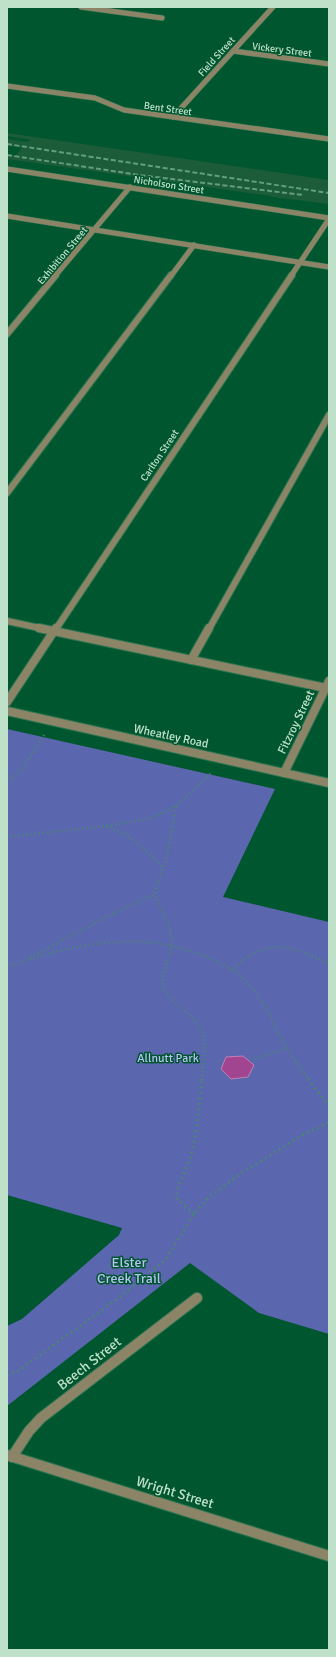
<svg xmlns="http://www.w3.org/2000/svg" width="336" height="1657" font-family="Signika,sans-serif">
<rect width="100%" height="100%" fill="#00562f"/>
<!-- built -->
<polygon fill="#1d5c39" points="7,133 329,180 329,204 272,197 271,196 7,159 7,154 16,155 22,148 7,146 7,139 28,142 31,140 7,136"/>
<!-- green -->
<polygon fill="#5a66ae" points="7,729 275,789 223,897 329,922 329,1334 259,1313 190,1263 7,1406 7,1326 22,1319 119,1235 122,1228 7,1195"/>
<!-- building -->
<polygon fill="#a24591" stroke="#c082b2" points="243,1056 254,1065 248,1077 231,1079 221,1069 226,1057"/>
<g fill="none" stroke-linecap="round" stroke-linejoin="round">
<defs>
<g id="service-far3">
<polyline points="7,216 329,267"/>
<polyline points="171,276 194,245"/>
</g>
<g id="service-far2">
<polyline points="7,493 171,275"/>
<polyline points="7,621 44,629"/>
<polyline points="209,629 329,415"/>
</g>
<g id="service-far1">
<polyline points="39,628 326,688"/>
<polyline points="191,660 209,628"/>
</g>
<polyline id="service" points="12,1457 29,1431 41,1418 197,1298"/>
<g id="minor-far3">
<polyline points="81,7 162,18"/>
<polyline points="233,51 329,64"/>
<polyline points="7,86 95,98 124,110 329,139"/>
<polyline points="173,117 273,7"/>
<polyline points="7,169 329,218"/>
<polyline points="55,276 130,187"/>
<polyline points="291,276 329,219"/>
</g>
<g id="minor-far2">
<polyline points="7,334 56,275"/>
<polyline points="56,629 292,275"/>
</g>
<g id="minor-far1">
<polyline points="7,702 56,628"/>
<polyline points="284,773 329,681"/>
</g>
<polyline id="minor" points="7,1455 329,1556"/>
<polyline id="tertiary" points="7,711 329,783"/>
</defs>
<!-- service-far3 casing -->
<use href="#service-far3" stroke="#2a7551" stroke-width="6"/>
<!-- service-far2 casing -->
<use href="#service-far2" stroke="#2a7551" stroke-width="8"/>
<!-- service-far1 casing -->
<use href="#service-far1" stroke="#2a7551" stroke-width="10"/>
<!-- service casing -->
<use href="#service" stroke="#2a7551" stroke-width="12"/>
<!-- minor-far3 casing -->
<use href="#minor-far3" stroke="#2a7551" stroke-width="6"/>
<!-- minor-far2 casing -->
<use href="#minor-far2" stroke="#2a7551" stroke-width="8"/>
<!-- minor-far1 casing -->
<use href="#minor-far1" stroke="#2a7551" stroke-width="10"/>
<!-- minor casing -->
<use href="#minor" stroke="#2a7551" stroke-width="12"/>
<!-- tertiary casing -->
<use href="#tertiary" stroke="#2a7551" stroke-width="10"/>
<!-- path-far1 -->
<g stroke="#498b6a" stroke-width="2.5" stroke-dasharray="1 3" stroke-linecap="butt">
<polyline points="7,783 24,766 44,735"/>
<polyline points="107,826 152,818 176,806"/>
<polyline points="7,837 106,826 125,834 138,844 163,868"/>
<polyline points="31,957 104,918 155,894"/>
<path d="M7,967C71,944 139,929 204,956C219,963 237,970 248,983C263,1000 272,1020 282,1040C290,1054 299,1067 309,1080"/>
<path d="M232,970C268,936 288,945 329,963"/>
<polyline points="254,1059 287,1048"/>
<polyline points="202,1080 205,1048 202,1031 195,1020 170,998 163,989 162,979 171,950 172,938 169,925 157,901 155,891 167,857 176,806 212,772"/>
</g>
<!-- path -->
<g stroke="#498b6a" stroke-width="3" stroke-dasharray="1.5 4" stroke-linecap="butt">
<polyline points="308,1079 329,1106"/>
<path d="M194,1214L176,1198C178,1181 188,1168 192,1151C198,1127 199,1103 202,1079"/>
<polyline points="7,1375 18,1371 116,1300 165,1260 194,1214 209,1197 240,1174 304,1134 329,1123"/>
</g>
<!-- service-far3 -->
<use href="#service-far3" stroke="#8c8466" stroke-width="5"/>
<!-- service-far2 -->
<use href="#service-far2" stroke="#8c8466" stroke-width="6"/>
<!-- service-far1 -->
<use href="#service-far1" stroke="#8c8466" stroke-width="8"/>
<!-- service -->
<use href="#service" stroke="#8c8466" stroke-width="10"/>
<!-- minor-far3 -->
<use href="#minor-far3" stroke="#8c8466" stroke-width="5"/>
<!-- minor-far2 -->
<use href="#minor-far2" stroke="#8c8466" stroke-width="6"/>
<!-- minor-far1 -->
<use href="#minor-far1" stroke="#8c8466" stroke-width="8"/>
<!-- minor -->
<use href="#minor" stroke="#8c8466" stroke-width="10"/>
<!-- tertiary -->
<use href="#tertiary" stroke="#8c8466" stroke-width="8"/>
<!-- rail -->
<g stroke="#639e7e" stroke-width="2" stroke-dasharray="5 2.5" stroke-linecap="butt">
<polyline points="7,144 329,193"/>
<polyline points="7,155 139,175 303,195"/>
</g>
</g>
<g text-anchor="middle" stroke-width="3" stroke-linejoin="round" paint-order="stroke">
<!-- far-street labels -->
<g font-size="10" fill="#bfe1c9" stroke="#00562f">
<text transform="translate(282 49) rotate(7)" y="4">Vickery Street</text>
<text transform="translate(216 56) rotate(-48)" y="4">Field Street</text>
<text transform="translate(168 108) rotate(8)" y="4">Bent Street</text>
<text transform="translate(169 184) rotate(9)" y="4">Nicholson Street</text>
<text transform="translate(62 255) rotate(-50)" y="4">Exhibition Street</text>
<text transform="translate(159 455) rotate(-56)" y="4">Carlton Street</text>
</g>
<!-- street labels -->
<g font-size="12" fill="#bfe1c9" stroke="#00562f">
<text transform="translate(296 722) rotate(-64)" y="4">Fitzroy Street</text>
<text transform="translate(171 736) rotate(12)" y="4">Wheatley Road</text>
</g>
<!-- park labels -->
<g font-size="12" fill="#b6c1f4" stroke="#00562f">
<text x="168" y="1062">Allnutt Park</text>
</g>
<!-- near-park labels -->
<g font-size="14" fill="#b6c1f4" stroke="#00562f">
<text x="129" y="1267">Elster<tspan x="129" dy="16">Creek Trail</tspan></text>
</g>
<!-- near-street labels -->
<g font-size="14" fill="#bfe1c9" stroke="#00562f">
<text transform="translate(89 1363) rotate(-38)" y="5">Beech Street</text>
<text transform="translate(175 1492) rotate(17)" y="5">Wright Street</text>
</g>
</g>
<!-- border -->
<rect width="336" height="1657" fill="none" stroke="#bfe1c9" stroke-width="16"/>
</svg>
